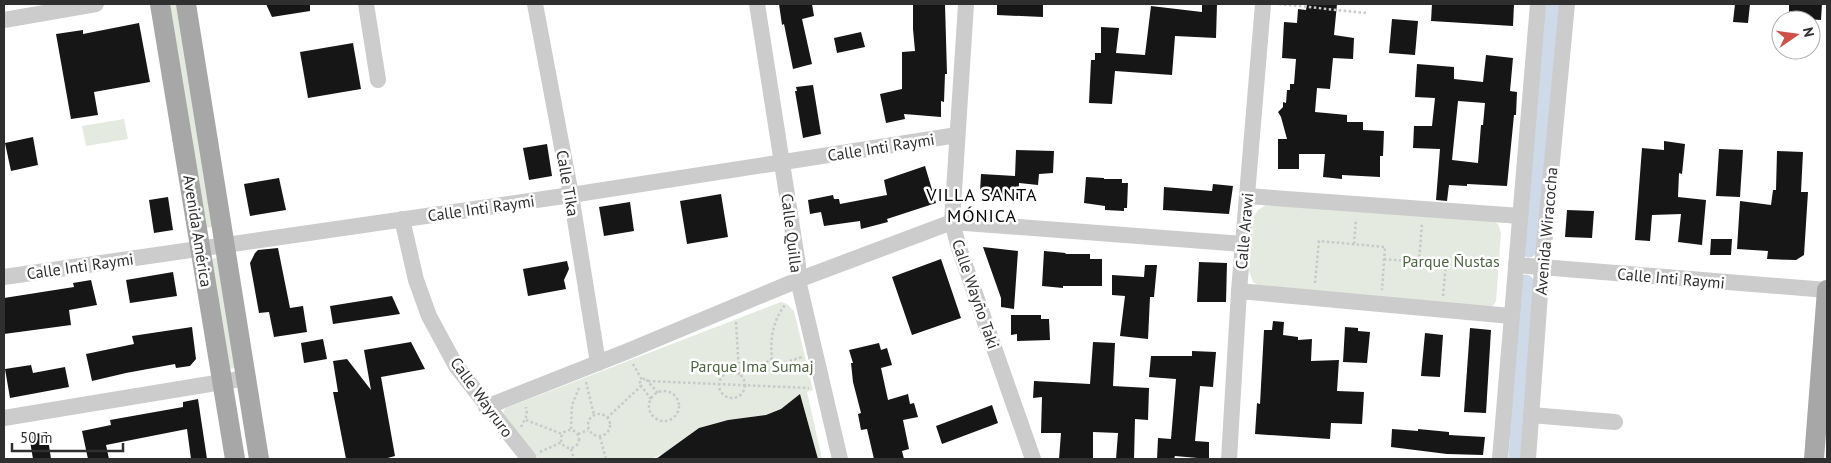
<svg xmlns="http://www.w3.org/2000/svg" width="1831" height="463" font-family="'PT Sans',sans-serif">
<rect width="100%" height="100%" fill="#fff"/>
<!-- green -->
<g fill="#e4eadf">
<polygon points="170,4 177,4 213,227 206,228"/>
<polygon points="124,119 128,139 86,146 82,126"/>
<polygon points="1266,205 1493,221 1498,224 1501,233 1496,301 1494,305 1489,307 1258,285 1253,282 1249,271 1254,216 1258,210"/>
<polygon points="217,258 235,368 229,369 211,259"/>
<polygon points="781,302 787,304 794,311 813,390 807,392 822,459 818,459 800,394 781,409 766,415 728,420 699,428 665,453 650,459 539,459 504,417 503,412 506,408"/>
</g>
<g fill="none" stroke-linecap="round" stroke-linejoin="round">
<!-- canal -->
<g stroke="#cedae8" stroke-width="15">
<polyline points="1529,250 1552,4"/>
<polyline points="1516,459 1526,282"/>
</g>
</g>
<!-- building -->
<g fill="#161616" fill-rule="evenodd">
<polygon points="266,4 310,4 310,11 272,17"/>
<polygon points="779,4 812,4 814,16 802,19 812,64 793,69 784,24 782,25"/>
<polygon points="913,4 945,4 947,74 945,74 944,102 941,101 941,117 904,114 905,119 886,123 880,94 902,89 902,52 915,51 913,29"/>
<polygon points="997,4 1043,4 1043,17 997,15"/>
<polygon points="1202,4 1217,4 1216,38 1175,36 1172,75 1115,71 1112,104 1089,103 1091,60 1095,60 1095,53 1101,53 1101,27 1119,28 1116,53 1145,55 1151,6 1202,12"/>
<polygon points="1307,4 1337,4 1334,35 1354,38 1353,59 1333,58 1330,89 1317,88 1315,112 1347,115 1347,122 1363,122 1363,130 1384,131 1383,156 1380,156 1380,177 1342,175 1342,179 1323,177 1325,154 1299,154 1299,169 1278,169 1278,139 1287,139 1281,117 1278,112 1283,107 1283,102 1286,103 1287,90 1290,90 1290,84 1294,84 1296,59 1282,58 1284,22 1297,23 1298,9 1306,10"/>
<polygon points="1432,4 1514,4 1513,26 1431,21"/>
<polygon points="1735,4 1750,4 1748,23 1733,22"/>
<polygon points="1789,4 1822,4 1821,20 1789,18"/>
<polygon points="1392,19 1418,21 1415,55 1389,53"/>
<polygon points="139,23 150,82 94,92 98,115 71,119 56,34 83,30 83,34"/>
<polygon points="861,32 865,47 837,53 834,38"/>
<polygon points="353,43 361,89 308,98 300,52"/>
<path d="M1486,55L1513,58L1510,91L1517,92L1516,115H1514L1507,186L1467,184V186L1449,185L1447,201L1436,200L1440,149L1413,148L1414,126H1432L1435,98L1415,97L1417,64L1454,67V79L1483,82ZM1458,101L1485,103L1483,125H1481L1478,163L1452,160Z"/>
<polygon points="813,85 821,134 803,138 795,91 797,91 796,87"/>
<polygon points="33,137 38,165 11,171 5,143"/>
<polygon points="1664,141 1685,144 1682,174 1679,173 1678,197 1706,200 1702,245 1678,242 1681,214 1652,215 1650,241 1635,240 1642,148 1664,150"/>
<polygon points="547,144 552,176 529,180 523,148"/>
<polygon points="1719,149 1743,150 1740,197 1716,196"/>
<polygon points="1016,150 1054,151 1053,173 1039,174 1038,185 1019,183 1018,199 986,198 980,192 981,174 1015,176"/>
<polygon points="1777,151 1803,152 1801,192 1808,192 1804,255 1796,260 1767,259 1768,251 1737,249 1740,201 1771,205 1773,190 1776,190"/>
<polygon points="925,166 936,203 887,219 888,222 861,229 860,221 824,226 821,212 810,214 808,200 833,195 834,199 839,199 840,204 887,195 884,180"/>
<polygon points="1086,177 1104,178 1104,179 1122,179 1122,183 1128,183 1127,208 1124,208 1124,211 1105,210 1105,206 1084,203"/>
<polygon points="279,178 286,210 250,216 244,184"/>
<polygon points="1213,184 1233,186 1229,214 1163,210 1164,187 1212,191"/>
<polygon points="721,194 728,237 687,244 680,201"/>
<polygon points="168,197 173,230 154,233 149,200"/>
<polygon points="630,202 634,231 604,236 599,207"/>
<polygon points="1567,210 1594,211 1592,238 1565,237"/>
<polygon points="1711,239 1732,239 1731,255 1710,255"/>
<polygon points="983,247 1018,251 1014,309 1001,307 1001,298"/>
<polygon points="278,248 290,308 303,306 307,332 274,337 269,312 259,313 250,263 255,253 258,250"/>
<polygon points="1044,251 1066,253 1065,254 1090,254 1090,259 1102,259 1102,286 1063,286 1063,288 1042,286"/>
<polygon points="941,259 961,318 912,335 892,277"/>
<polygon points="567,261 569,269 564,280 566,289 528,296 523,269"/>
<polygon points="1199,262 1227,263 1226,302 1197,302"/>
<polygon points="1145,265 1157,265 1154,297 1150,297 1148,339 1120,336 1125,296 1112,295 1112,275 1144,277"/>
<polygon points="173,272 177,296 130,303 126,280"/>
<polygon points="91,280 97,305 69,310 71,325 4,334 4,298 74,287 73,283"/>
<polygon points="392,296 400,314 333,324 330,306"/>
<polygon points="1011,315 1041,315 1041,319 1049,319 1050,340 1017,341 1017,334 1011,335"/>
<polygon points="1273,321 1284,322 1283,335 1298,337 1298,340 1312,339 1311,361 1339,360 1337,391 1364,392 1362,424 1331,423 1330,439 1255,434 1257,403 1260,404 1264,330 1272,330"/>
<polygon points="192,327 196,359 190,366 176,368 175,364 126,373 92,381 86,354 134,344 132,336"/>
<polygon points="1345,327 1358,328 1358,331 1370,332 1367,363 1343,362"/>
<polygon points="1470,328 1491,330 1486,413 1464,412"/>
<polygon points="1425,333 1443,335 1440,377 1421,376"/>
<polygon points="323,339 327,359 304,363 301,343"/>
<polygon points="411,342 425,369 381,377 395,456 384,459 346,459 333,392 338,392 333,361 347,359 371,390 364,350"/>
<polygon points="1093,342 1115,343 1113,386 1149,388 1148,420 1135,419 1134,459 1116,459 1118,433 1093,432 1093,459 1059,459 1061,433 1041,433 1042,397 1033,398 1034,381 1090,384"/>
<polygon points="879,343 881,350 887,348 892,365 881,368 888,400 908,394 910,404 914,403 918,417 903,420 909,449 902,451 904,459 874,459 867,429 861,430 858,414 861,413 853,382 851,363 853,363 849,350"/>
<polygon points="1192,351 1216,352 1213,387 1200,386 1195,441 1209,442 1209,459 1175,456 1174,459 1157,459 1158,438 1171,439 1176,379 1149,377 1151,356 1192,356"/>
<polygon points="31,365 33,373 65,367 69,387 10,398 5,369"/>
<polygon points="800,394 818,459 656,459 699,428 728,420 766,415 781,409"/>
<polygon points="198,399 207,459 191,459 187,429 106,445 109,459 88,459 82,431 111,425 110,420 183,407 183,402"/>
<polygon points="992,405 998,423 942,444 936,426"/>
<polygon points="1392,429 1418,431 1418,429 1449,432 1449,435 1485,437 1483,455 1447,454 1391,447"/>
<polygon points="47,432 51,459 33,459 29,435"/>
</g>
<g fill="none" stroke-linecap="round" stroke-linejoin="round">
<!-- path -->
<g stroke="#c9c9c9" stroke-width="2.5" stroke-dasharray="2.5 2.5" stroke-linecap="butt">
<polyline points="1279,4 1366,13"/>
<polyline points="1354,244 1356,219"/>
<polyline points="1384,259 1496,269"/>
<polyline points="1419,262 1422,223"/>
<polyline points="1315,283 1319,241 1385,247 1382,290"/>
<polyline points="1443,296 1446,264"/>
<polyline points="736,322 739,374 767,368"/>
<circle cx="773" cy="366" r="7"/>
<path d="M772,360C770,340 772,322 785,305"/>
<polyline points="633,364 642,380"/>
<polyline points="780,364 802,357"/>
<circle cx="732" cy="385" r="13"/>
<polyline points="648,381 809,388"/>
<polyline points="586,382 594,415"/>
<circle cx="664" cy="406" r="15"/>
<polyline points="651,399 639,383 645,378 658,393"/>
<circle cx="599" cy="425" r="11"/>
<polyline points="607,418 641,386"/>
<polyline points="526,420 562,434"/>
<polyline points="521,427 527,415 526,407"/>
<polyline points="571,429 572,405 579,388"/>
<circle cx="570" cy="439" r="9"/>
<polyline points="578,434 588,430"/>
<polyline points="600,437 606,459"/>
<polyline points="571,449 574,459"/>
<polyline points="540,452 562,442"/>
</g>
<!-- minor -->
<g stroke="#ccc" stroke-width="16">
<polyline points="366,4 378,80"/>
<polyline points="535,4 571,195 598,363"/>
<polyline points="757,4 798,265 798,280 840,459"/>
<polyline points="966,4 952,222 959,248 1033,459"/>
<polyline points="4,20 96,4"/>
<polyline points="1247,196 1520,216"/>
<polyline points="402,219 416,280 429,316 456,366 529,459"/>
<polyline points="1516,265 1827,290"/>
<polyline points="4,277 571,195 957,135"/>
<polyline points="1239,291 1511,316"/>
<polyline points="486,407 628,351 798,280 952,222 1243,244"/>
<polyline points="1531,415 1615,422"/>
<polyline points="4,418 246,378"/>
<polyline points="1229,459 1239,291 1263,4"/>
<polyline points="1500,459 1538,4"/>
<polyline points="1528,459 1542,267 1567,4"/>
</g>
<!-- major -->
<g stroke="#a7a7a7" stroke-width="20">
<polyline points="160,4 235,459"/>
<polyline points="186,4 259,459"/>
<polyline points="1814,459 1827,290"/>
</g>
</g>
<g text-anchor="middle" stroke-width="5" stroke-linejoin="round" paint-order="stroke">
<!-- street labels -->
<g font-size="16" fill="#2f2f2f" stroke="#fff">
<text transform="translate(881 147) rotate(-9)" y="6">Calle Inti Raymi</text>
<text transform="translate(568 183) rotate(80)" y="6">Calle Tika</text>
<text transform="translate(481 208) rotate(-8)" y="6">Calle Inti Raymi</text>
<text transform="translate(198 231) rotate(81)" y="6">Avenida América</text>
<text transform="translate(1244 231) rotate(-85)" y="6">Calle Arawi</text>
<text transform="translate(1546 231) rotate(-85)" y="6">Avenida Wiracocha</text>
<text transform="translate(792 233) rotate(83)" y="6">Calle Quilla</text>
<text transform="translate(80 266) rotate(-8)" y="6">Calle Inti Raymi</text>
<text transform="translate(1671 278) rotate(5)" y="6">Calle Inti Raymi</text>
<text transform="translate(976 294) rotate(71)" y="6">Calle Wayño Taki</text>
<text transform="translate(482 397) rotate(54)" y="6">Calle Wayruro</text>
</g>
<!-- park labels -->
<g font-size="16" fill="#4e6542" stroke="#fff">
<text x="1451" y="267">Parque Ñustas</text>
<text x="752" y="372">Parque Ima Sumaj</text>
</g>
<!-- neighbourhood labels -->
<g font-size="18" letter-spacing="1" fill="#000" stroke="#fff">
<text x="982" y="201">VILLA SANTA<tspan x="982" dy="21">MÓNICA</tspan></text>
</g>
</g>
<!-- border -->
<rect width="1831" height="463" fill="none" stroke="#2f2f2f" stroke-width="10"/>
<!-- north arrow -->
<g transform="translate(1796 35) rotate(77)"><circle r="24" fill="#ffffff" stroke="#acacac"/>
<path d="M0-4L9 19L0 12L-9 19Z" fill="#cf5048"/>
<text y="-8" font-size="14" font-weight="bold" text-anchor="middle" fill="#2f2f2f">N</text>
</g>
<!-- scale -->
<path d="M12 443v8h111v-8" fill="none" stroke="#2f2f2f" stroke-width="2.5"/>
<text x="20" y="443" font-size="15" fill="#2f2f2f" stroke="#ffffff" stroke-width="4" paint-order="stroke">50 m</text>
</svg>
